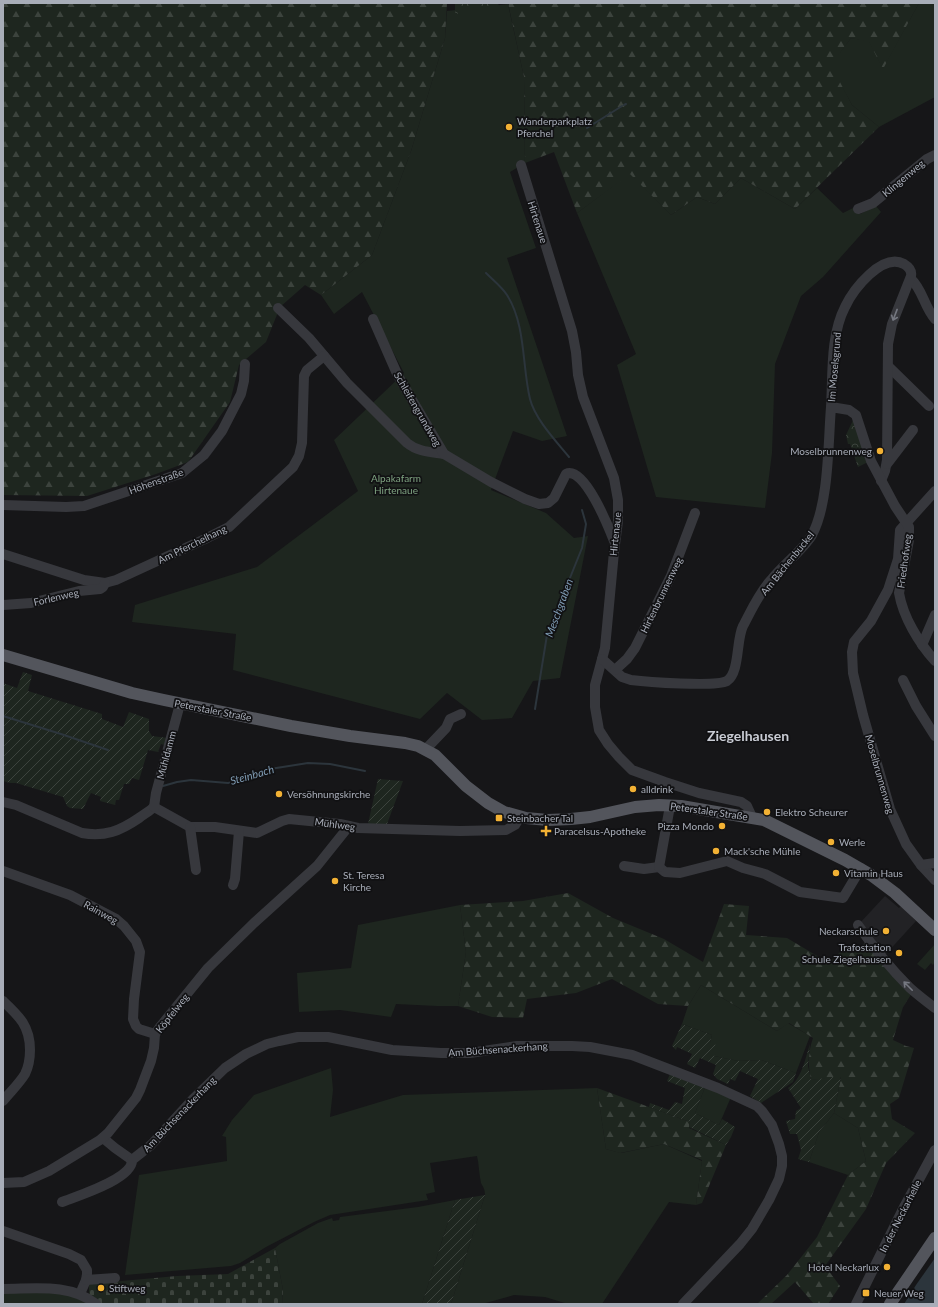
<svg xmlns="http://www.w3.org/2000/svg" width="938" height="1307" font-family="Lato,sans-serif">
<defs>
<pattern id="forest-firs" width="22" height="20" patternUnits="userSpaceOnUse"><rect width="22" height="20" fill="#1e261f"/><path d="M5 1l3.5 6h-7zM16 11l3.5 6h-7z" fill="#3c433d"/></pattern>
<pattern id="cemetery-stones" width="16" height="16" patternUnits="userSpaceOnUse"><rect width="16" height="16" fill="#1e261f"/><path d="M2 7V4a2 2 0 0 1 4 0v3zM10 15v-3a2 2 0 0 1 4 0v3z" fill="#3c433d"/></pattern>
<pattern id="park-crowns" width="20" height="18" patternUnits="userSpaceOnUse"><rect width="20" height="18" fill="#1e261f"/><path d="M2 6a3 3 0 1 1 6 0M12 15a3 3 0 1 1 6 0" fill="none" stroke="#3c433d"/></pattern>
<pattern id="garden-furrows" width="10" height="10" patternUnits="userSpaceOnUse"><rect width="10" height="10" fill="#1e261f"/><path d="M-1 1l2-2M0 10L10 0M9 11l2-2" fill="none" stroke="#3c433d"/></pattern>
</defs>
<rect width="100%" height="100%" fill="#161618"/>
<!-- built -->
<polygon fill="#222225" points="885,896 899,908 901,906 916,921 885,955 860,923"/>
<!-- grass -->
<g fill="#1e261f">
<polygon points="919,3 935,3 935,97 879,127 852,105 830,65 851,38 869,41 883,68"/>
<polygon points="508,4 524,77 525,163 510,172 536,248 507,258 567,436 542,441 513,431 491,490 546,513 574,538 588,536 560,678 533,681 512,718 482,720 447,693 420,719 233,670 236,634 132,622 135,605 257,567 358,491 334,440 404,373 362,292 334,314 321,295 372,255 411,151 445,38 447,11"/>
<polygon points="630,173 671,215 697,197 715,204 741,178 795,209 817,188 843,213 855,207 860,214 876,206 881,212 823,277 801,296 775,364 772,453 765,508 656,497 617,365 636,354 577,213"/>
<polygon points="460,905 466,952 458,1006 437,1006 396,1004 391,1017 340,1010 299,1012 297,973 351,968 358,925"/>
<polygon points="935,944 935,962 933,965 931,963 925,970 917,964"/>
<polygon points="701,985 777,1031 788,1023 810,1036 796,1073 761,1060 738,1061 714,1056 710,1042 712,1035 682,1024 688,1006"/>
<path d="M331,1068L333,1090L330,1117L403,1095L597,1088L606,1149L621,1153L664,1144L702,1161L696,1205L669,1202L602,1304H568L545,1297L514,1295L482,1304H451L485,1195C485,1189 483,1187 481,1183C479,1174 479,1164 477,1156L430,1163L435,1192L426,1194L428,1200L330,1215L314,1222L266,1247L240,1263L231,1266L125,1275L139,1175L227,1161L226,1137L222,1136L232,1120L254,1095Z"/>
<polygon points="705,1087 731,1097 719,1125 695,1113"/>
<polygon points="834,1113 858,1128 866,1161 848,1175 809,1162 819,1132"/>
<polygon points="455,1200 422,1304 282,1304 283,1290 275,1248 280,1244 318,1223 332,1218 333,1221 339,1220 340,1217 418,1207"/>
<polygon points="61,1292 90,1304 3,1304 3,1293"/>
</g>
<!-- forest -->
<g fill="url(#forest-firs)">
<polygon points="3,3 447,3 445,38 411,151 372,255 321,295 305,285 280,307 266,342 239,365 230,402 188,462 156,474 87,496 3,495"/>
<polygon points="508,3 919,3 883,69 869,42 851,38 831,65 852,105 879,127 795,209 741,178 715,204 697,197 671,215 630,174 577,213 554,152 525,163 524,77"/>
<path d="M568,893L613,918L664,939L703,962L724,904L749,906L746,935L787,938L829,963L844,948L851,953L865,943L912,993L903,1007L893,1040L906,1046L914,1048L899,1098L890,1104L892,1119L915,1133L886,1163L866,1209L825,1266L840,1286L828,1304H814L795,1282L771,1304H757L787,1275L817,1237L848,1175L866,1161L858,1128L834,1113L841,1077L811,1080C808,1066 808,1052 813,1038L789,1023L777,1031L701,985L688,1006L658,1004L612,979L576,993L527,999L523,1018L492,1017L458,1006L466,952L460,905L523,901Z"/>
<polygon points="597,1088 690,1122 689,1128 726,1145 702,1203 696,1205 702,1160 664,1144 620,1153 606,1149"/>
</g>
<!-- cemetery -->
<polygon fill="url(#cemetery-stones)" points="275,1248 283,1290 282,1304 102,1304 89,1295 89,1284 177,1276 228,1274"/>
<!-- park -->
<g fill="url(#park-crowns)">
<polygon points="455,3 498,3 499,7 455,14"/>
<polygon points="854,418 868,462 858,467 850,444 848,444 846,435"/>
</g>
<!-- garden -->
<g fill="url(#garden-furrows)">
<polygon points="23,672 32,675 28,691 102,714 102,719 123,727 129,712 149,719 149,731 152,736 168,738 167,746 161,744 158,752 148,750 140,777 139,780 132,778 129,784 124,784 119,800 116,800 115,805 100,801 101,797 91,793 83,809 70,808 67,806 63,797 16,783 10,783 3,781 3,683 17,688"/>
<polygon points="378,779 403,781 387,824 368,824"/>
<polygon points="682,1024 712,1035 710,1042 718,1046 714,1056 738,1061 761,1060 796,1073 793,1082 761,1103 750,1096 758,1079 740,1071 735,1081 730,1079 728,1084 717,1079 713,1074 716,1065 700,1058 695,1068 687,1064 692,1054 677,1047 676,1050 672,1046"/>
<path d="M810,1044L808,1066L811,1080L841,1076L834,1113L819,1132L809,1162L798,1159L801,1150L797,1134H790L786,1121L795,1119L796,1111L801,1108L788,1088C802,1079 805,1059 810,1044Z"/>
<polygon points="670,1074 705,1087 695,1113 719,1125 722,1119 735,1127 731,1137 726,1145 689,1127 690,1122 649,1107 650,1103 669,1110 675,1102 682,1104 685,1088 667,1081"/>
<polygon points="485,1195 451,1304 422,1304 455,1200"/>
</g>
<!-- water -->
<polygon fill="#2c353c" points="935,1258 935,1304 904,1304 916,1285"/>
<g fill="none" stroke-linecap="round" stroke-linejoin="round">
<!-- stream -->
<g stroke="#2c353c" stroke-width="2">
<polyline points="624,105 626,104"/>
<polyline points="587,128 622,106"/>
<path d="M486,273C493,280 502,287 507,295C526,325 522,366 530,399C535,419 556,441 569,457"/>
<polyline points="535,709 547,635 582,548 586,524 582,510"/>
<polyline points="3,716 61,734 108,750"/>
<polyline points="163,786 177,782 191,780 228,783 248,779 270,769 308,763 330,764 365,771"/>
</g>
<!-- minor -->
<g stroke="#37383d" stroke-width="10">
<polyline points="521,165 572,331 576,352 578,375 583,397 614,478 618,500 618,521 614,552 605,648 595,685 595,707 599,730 608,744 619,757 632,770 665,782 699,793 741,802 747,806 752,817"/>
<polyline points="858,209 873,203 927,159 935,155"/>
<path d="M911,279C923,290 924,307 935,319"/>
<path d="M278,308L309,338L347,383L407,443C418,452 431,452 444,454"/>
<path d="M373,319L398,376L444,454L491,482L525,499L539,504L548,503L554,498L566,474C584,465 609,528 614,541"/>
<polyline points="888,366 929,406"/>
<path d="M831,407C833,376 830,336 845,307C853,290 882,252 904,264C909,267 912,271 911,276L892,324L888,344L887,460L885,471L881,481"/>
<polyline points="887,464 913,430"/>
<polyline points="935,491 900,530 898,559 888,590 871,621 854,642 852,652 853,673 863,715 890,809 906,844 921,865 935,880"/>
<polyline points="3,505 66,507 84,506 182,473 204,455 222,431 241,394 244,381 245,364"/>
<polyline points="3,554 84,580 105,583 116,580 205,539 229,527 293,467 299,456 302,443 304,376 307,370 324,356"/>
<polyline points="3,605 31,603 79,591 100,589 103,587 105,583"/>
<polyline points="922,645 935,615"/>
<path d="M602,659L622,677L631,680C646,682 716,687 727,681C740,672 736,640 743,626C751,611 759,593 771,580C782,566 804,549 812,535C829,503 828,444 831,407L849,410L856,415L871,461L895,506L909,527V540L899,593C903,617 919,643 935,661"/>
<polyline points="615,670 627,659 635,648 671,576 695,513"/>
<polyline points="903,680 916,706 935,736"/>
<polyline points="426,749 446,728 450,719 461,714"/>
<path d="M3,802L16,805L82,833C105,837 120,831 139,818C144,814 150,811 154,807"/>
<polyline points="154,807 190,827 215,827 257,833 282,821 289,819 340,824 358,828 460,831 506,830 515,825 520,817"/>
<polyline points="154,807 156,793 180,704"/>
<polyline points="190,827 196,870"/>
<polyline points="921,865 935,863"/>
<polyline points="624,866 644,869 659,867"/>
<polyline points="659,867 665,872 680,873 727,861 743,868 765,874 800,892 843,898 861,868"/>
<polyline points="659,867 670,806"/>
<polyline points="3,871 70,895 116,919 124,926 136,941 140,952 134,999 133,1019 136,1026 139,1029 155,1034"/>
<polyline points="233,885 235,879 239,831"/>
<path d="M858,925C873,947 891,969 910,988C918,995 927,1002 935,1008"/>
<path d="M3,1001C19,1016 30,1026 30,1050C30,1059 29,1066 25,1074C19,1084 10,1092 3,1101"/>
<polyline points="103,1138 115,1148 132,1160"/>
<polyline points="3,1183 24,1182 49,1171 100,1140 108,1133 136,1098 140,1090 151,1061 154,1048 155,1034 160,1027 208,968 254,923 317,866 349,826"/>
<path d="M62,1202C77,1196 133,1179 132,1160L151,1145L193,1099L225,1068L246,1054L267,1044L279,1041L298,1037H328L392,1050L441,1053H470L517,1046H572L590,1047L632,1055L718,1088L757,1106L762,1111L772,1125L779,1144L782,1156V1166L779,1179L769,1200L752,1229L740,1244L683,1304"/>
<polyline points="3,1231 69,1254 81,1260 87,1270 87,1274 86,1280 80,1294"/>
<polyline points="86,1280 115,1278"/>
<path d="M3,1289C35,1289 69,1283 96,1304"/>
<polyline points="856,1304 903,1209 935,1150"/>
</g>
<!-- major -->
<g stroke="#53555c" stroke-width="12">
<polyline points="3,655 132,693 164,700 291,726 350,736 405,743 418,746 435,755 466,786 488,803 504,812 526,818 548,820 571,819 590,817 635,807 659,805 681,806 764,820 845,860 871,875 895,893 935,930"/>
<polyline points="890,1304 935,1238"/>
</g>
</g>
<!-- one-way arrows -->
<defs><path id="oneway-shaft" d="M-6 0H5M1.5-3L5.5 0L1.5 3" fill="none" stroke-width="1.6" stroke-linecap="round" stroke-linejoin="round"/></defs>
<g stroke="#757881">
<use href="#oneway-shaft" transform="translate(895 315) rotate(111)"/>
<use href="#oneway-shaft" transform="translate(908 986) rotate(-135)"/>
</g>
<!-- markers -->
<g fill="#f2b134" stroke="#111113" stroke-width="1.5">
<circle cx="509" cy="127" r="4"/>
<circle cx="880" cy="451" r="4"/>
<circle cx="633" cy="789" r="4"/>
<circle cx="279" cy="794" r="4"/>
<circle cx="767" cy="812" r="4"/>
<rect x="495" y="814" width="8" height="8" rx="2"/>
<circle cx="722" cy="826" r="4"/>
<path d="M544 825h4v4h4v4h-4v4h-4v-4h-4v-4h4z"/>
<circle cx="831" cy="842" r="4"/>
<circle cx="716" cy="851" r="4"/>
<circle cx="836" cy="873" r="4"/>
<circle cx="335" cy="881" r="4"/>
<circle cx="886" cy="931" r="4"/>
<circle cx="899" cy="953" r="4"/>
<circle cx="887" cy="1267" r="4"/>
<circle cx="101" cy="1288" r="4"/>
<rect x="862" y="1289" width="8" height="8" rx="2"/>
</g>
<g text-anchor="middle" stroke-width="3.5" stroke-linejoin="round" paint-order="stroke">
<!-- poi labels -->
<g font-size="10" fill="#a8adb8" stroke="#111113" text-anchor="start">
<text x="517" y="125">Wanderparkplatz<tspan x="517" dy="12">Pferchel</tspan></text>
<text x="872" y="455" text-anchor="end">Moselbrunnenweg</text>
<text x="641" y="793">alldrink</text>
<text x="287" y="798">Versöhnungskirche</text>
<text x="775" y="816">Elektro Scheurer</text>
<text x="507" y="822">Steinbacher Tal</text>
<text x="714" y="830" text-anchor="end">Pizza Mondo</text>
<text x="554" y="835">Paracelsus-Apotheke</text>
<text x="839" y="846">Werle</text>
<text x="724" y="855">Mack'sche Mühle</text>
<text x="844" y="877">Vitamin Haus</text>
<text x="343" y="879">St. Teresa<tspan x="343" dy="12">Kirche</tspan></text>
<text x="878" y="935" text-anchor="end">Neckarschule</text>
<text x="891" y="951" text-anchor="end">Trafostation<tspan x="891" dy="12">Schule Ziegelhausen</tspan></text>
<text x="879" y="1271" text-anchor="end">Hotel Neckarlux</text>
<text x="109" y="1292">Stiftweg</text>
<text x="874" y="1297">Neuer Weg</text>
</g>
<!-- street labels -->
<g font-size="10" fill="#a8adb8" stroke="#111113">
<text transform="translate(903 178) rotate(-40)" y="4">Klingenweg</text>
<text transform="translate(538 222) rotate(72)" y="4">Hirtenaue</text>
<text transform="translate(834 367) rotate(-85)" y="4">Im Moselsgrund</text>
<text transform="translate(418 409) rotate(60)" y="4">Schleifengrundweg</text>
<text transform="translate(156 481) rotate(-20)" y="4">Höhenstraße</text>
<text transform="translate(615 534) rotate(-84)" y="4">Hirtenaue</text>
<text transform="translate(192 544) rotate(-26)" y="4">Am Pferchelhang</text>
<text transform="translate(904 561) rotate(-82)" y="4">Friedhofweg</text>
<text transform="translate(787 563) rotate(-51)" y="4">Am Bächenbuckel</text>
<text transform="translate(661 595) rotate(-64)" y="4">Hirtenbrunnenweg</text>
<text transform="translate(56 597) rotate(-13)" y="4">Forlenweg</text>
<text transform="translate(213 710) rotate(11)" y="4">Peterstaler Straße</text>
<text transform="translate(166 755) rotate(-75)" y="4">Mühldamm</text>
<text transform="translate(880 774) rotate(74)" y="4">Moselbrunnenweg</text>
<text transform="translate(709 811) rotate(8)" y="4">Peterstaler Straße</text>
<text transform="translate(335 824) rotate(8)" y="4">Mühlweg</text>
<text transform="translate(101 912) rotate(29)" y="4">Rainweg</text>
<text transform="translate(172 1013) rotate(-52)" y="4">Köpfelweg</text>
<text transform="translate(498 1049) rotate(-4)" y="4">Am Büchsenackerhang</text>
<text transform="translate(179 1114) rotate(-46)" y="4">Am Büchsenackerhang</text>
<text transform="translate(900 1216) rotate(-63)" y="4">In der Neckarhelle</text>
</g>
<!-- park labels -->
<g font-size="10" fill="#7fa381" stroke="#111113">
<text x="396" y="482">Alpakafarm<tspan x="396" dy="12">Hirtenaue</tspan></text>
</g>
<!-- water labels -->
<g font-size="11" font-style="italic" fill="#7f9bb3" stroke="#111113">
<text transform="translate(559 608) rotate(-70)" y="4">Meschgraben</text>
<text transform="translate(252 775) rotate(-16)" y="4">Steinbach</text>
</g>
<!-- district labels -->
<g font-size="14" font-weight="bold" fill="#c9ccd4" stroke="#111113">
<text x="748" y="741">Ziegelhausen</text>
</g>
</g>
<!-- border -->
<rect width="938" height="1307" fill="none" stroke="#a8adb8" stroke-width="8"/>
</svg>
